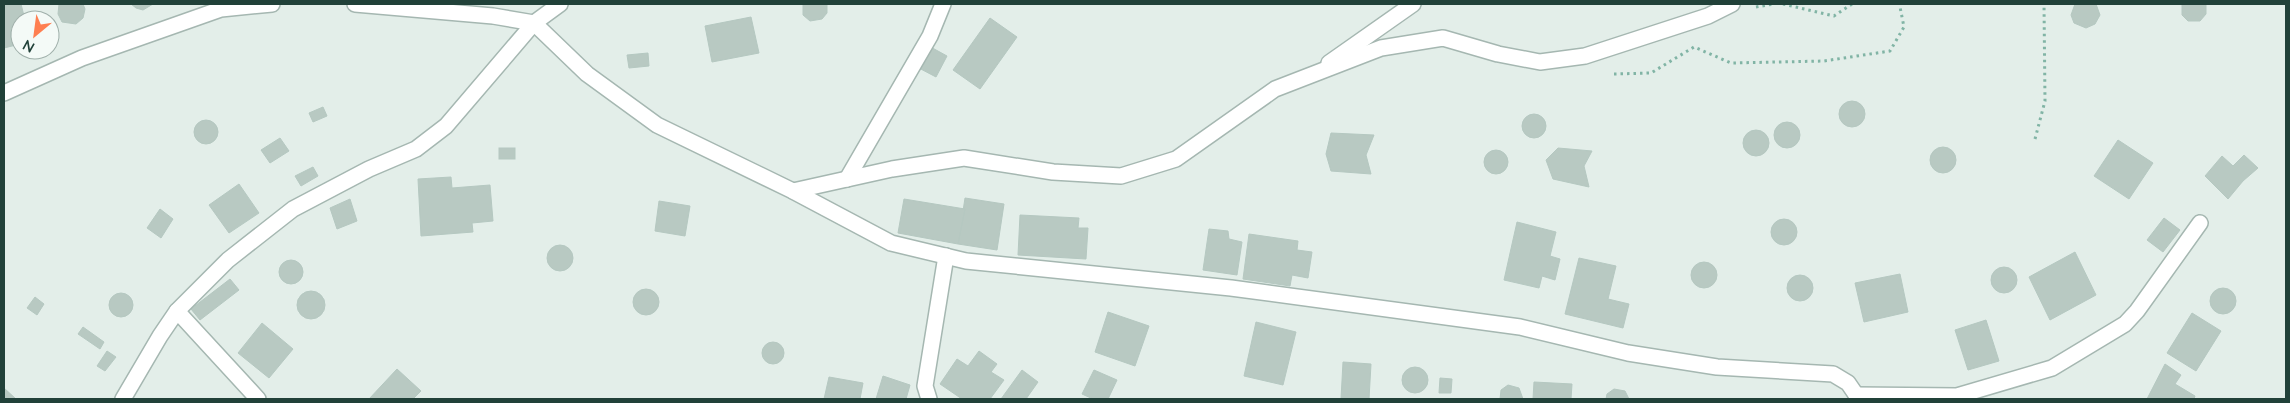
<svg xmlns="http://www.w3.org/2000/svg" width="2290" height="403" font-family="Lato,sans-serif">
<rect width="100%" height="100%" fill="#e3eee9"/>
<!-- building -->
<g fill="#b8c9c2" stroke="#b5c8c1">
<polygon points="4,4 21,4 25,20 20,20 20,44 4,48"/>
<polygon points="59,4 83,4 85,9 83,18 76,24 62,22 58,14"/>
<polygon points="131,4 153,4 143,10 136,8"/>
<polygon points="803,4 827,4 827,13 822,19 810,21 803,15"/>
<polygon points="2075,4 2096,4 2100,15 2095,24 2086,28 2074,23 2071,15"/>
<polygon points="2182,4 2206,4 2206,14 2200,21 2188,21 2182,15"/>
<polygon points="751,17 759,53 712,62 705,26"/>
<polygon points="990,18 1017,37 980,89 953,70"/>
<polygon points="927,45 947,56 936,77 917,67"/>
<polygon points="648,53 649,66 629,68 627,55"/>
<circle cx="1852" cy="114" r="13"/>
<polygon points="323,107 327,116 313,122 309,113"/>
<circle cx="1534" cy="126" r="12"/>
<circle cx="206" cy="132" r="12"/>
<circle cx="1787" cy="135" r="13"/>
<circle cx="1756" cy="143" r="13"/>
<polygon points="1331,133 1374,135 1366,155 1371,174 1331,171 1326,154"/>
<polygon points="280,138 289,151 270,163 261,150"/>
<polygon points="2118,140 2153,163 2129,199 2094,176"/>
<circle cx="1943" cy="160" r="13"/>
<rect x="499" y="148" width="16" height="11"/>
<polygon points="1558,148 1592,151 1584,166 1589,187 1553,179 1546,160"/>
<circle cx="1496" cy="162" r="12"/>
<polygon points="2244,155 2258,168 2243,181 2228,199 2205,176 2222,156 2233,166"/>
<polygon points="313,167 318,176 301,186 295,176"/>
<polygon points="451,177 452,188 490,185 493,221 472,223 473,232 421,236 418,179"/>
<polygon points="239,184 259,213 229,233 209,205"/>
<polygon points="965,198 1004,204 997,250 958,244"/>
<polygon points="350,199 357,221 337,229 330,208"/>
<polygon points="904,199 965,209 958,244 898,233"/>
<polygon points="659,201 690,206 685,236 655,231"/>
<polygon points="160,209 173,219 161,238 147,228"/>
<polygon points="1020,215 1079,218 1078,228 1088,228 1086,259 1018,255"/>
<polygon points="2164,218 2180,230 2163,252 2147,240"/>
<circle cx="1784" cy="232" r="13"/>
<polygon points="1517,222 1556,232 1550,256 1560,259 1555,280 1542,276 1539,288 1504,280"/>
<polygon points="1209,229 1228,231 1229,239 1242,242 1237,275 1203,270"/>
<polygon points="1249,234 1298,241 1297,250 1312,252 1308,278 1292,275 1290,286 1243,279"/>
<circle cx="560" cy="258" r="13"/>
<polygon points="2075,252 2096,295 2050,320 2029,277"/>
<polygon points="1579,258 1616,266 1608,299 1629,304 1623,328 1565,314"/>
<circle cx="291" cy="272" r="12"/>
<circle cx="1704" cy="275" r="13"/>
<circle cx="2004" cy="280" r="13"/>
<polygon points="1900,274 1908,312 1864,322 1855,283"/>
<circle cx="1800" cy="288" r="13"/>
<polygon points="230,279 239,290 200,320 191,309"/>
<circle cx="2223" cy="301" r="13"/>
<circle cx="646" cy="302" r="13"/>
<circle cx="311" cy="305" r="14"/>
<circle cx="121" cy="305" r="12"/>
<polygon points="35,297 44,304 37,315 27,308"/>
<polygon points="1108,312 1149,326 1135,366 1095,352"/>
<polygon points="2192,313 2221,331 2196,371 2167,353"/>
<polygon points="1986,320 1999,361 1968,370 1955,330"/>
<polygon points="1256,322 1296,332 1283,385 1244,376"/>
<polygon points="262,323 293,349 269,378 238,353"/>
<polygon points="83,327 104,342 100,349 78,334"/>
<circle cx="773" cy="353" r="11"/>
<polygon points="107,351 116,357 105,371 97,366"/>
<polygon points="979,351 997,364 991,372 1004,380 990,399 962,399 940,384 957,359 968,366"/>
<polygon points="1343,362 1371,364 1369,399 1341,399"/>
<polygon points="2165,364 2181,375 2175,384 2195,396 2194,399 2147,399"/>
<circle cx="1415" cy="380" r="13"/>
<polygon points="397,369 421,391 413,399 369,399"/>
<polygon points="1022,370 1038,382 1026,399 1001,399"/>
<polygon points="1094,370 1117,380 1108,399 1093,399 1082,394"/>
<polygon points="883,376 910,385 906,399 876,399"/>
<polygon points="829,377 863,383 860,399 824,399"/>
<polygon points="1440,378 1452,379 1451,393 1439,393"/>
<polygon points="1534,382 1572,384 1571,399 1533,399"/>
<polygon points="1508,385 1519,388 1523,399 1500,399 1501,390"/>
<polygon points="4,388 16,399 4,399"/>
<polygon points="1614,389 1625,391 1629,399 1606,399 1607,394"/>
</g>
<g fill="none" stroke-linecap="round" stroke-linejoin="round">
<defs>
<polyline id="lane" points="847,179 930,36 943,4"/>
<g id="street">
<polyline points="355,4 493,16 534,23 587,74 657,125 793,191 891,243 966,261 1231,288 1520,327 1628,353 1717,367 1833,374 1848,383 1859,399"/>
<polyline points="1329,63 1413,4"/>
<polyline points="4,93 82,58 221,9 272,4"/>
<polyline points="793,191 892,169 964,158 1053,172 1121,176 1176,159 1275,89 1381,48 1443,38 1498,54 1540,62 1585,56 1708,16 1732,4"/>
<polyline points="177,311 258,399"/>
<polyline points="1856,395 1957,396 2052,368 2125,324 2137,311 2200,223"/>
<polyline points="123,399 160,336 177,311 228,260 293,209 369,169 416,149 446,126 534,23 560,4"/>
<polyline points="929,399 925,386 946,256"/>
</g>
</defs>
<!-- lane casing -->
<use href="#lane" stroke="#a5b7b1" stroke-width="18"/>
<!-- street casing -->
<use href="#street" stroke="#a5b7b1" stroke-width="18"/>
<!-- path -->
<g stroke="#81b4a5" stroke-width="3" stroke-dasharray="2.5 4" stroke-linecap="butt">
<polyline points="1783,4 1834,16 1852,4"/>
<polyline points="1756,7 1774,4"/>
<polyline points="1614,74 1651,73 1694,47 1731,63 1824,61 1890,51 1904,27 1900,7"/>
<polyline points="2035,139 2045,101 2044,4"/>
</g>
<!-- lane -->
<use href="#lane" stroke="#fff" stroke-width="15"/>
<!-- street -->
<use href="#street" stroke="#fff" stroke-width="15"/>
</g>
<!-- border -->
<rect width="2290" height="403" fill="none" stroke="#214139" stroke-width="10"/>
<!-- north arrow -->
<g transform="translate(35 35) rotate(209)"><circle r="24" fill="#f4faf7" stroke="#a0b0ab"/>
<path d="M0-4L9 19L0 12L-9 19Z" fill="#fe7f51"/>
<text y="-8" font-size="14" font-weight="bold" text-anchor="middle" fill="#214139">N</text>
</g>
</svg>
